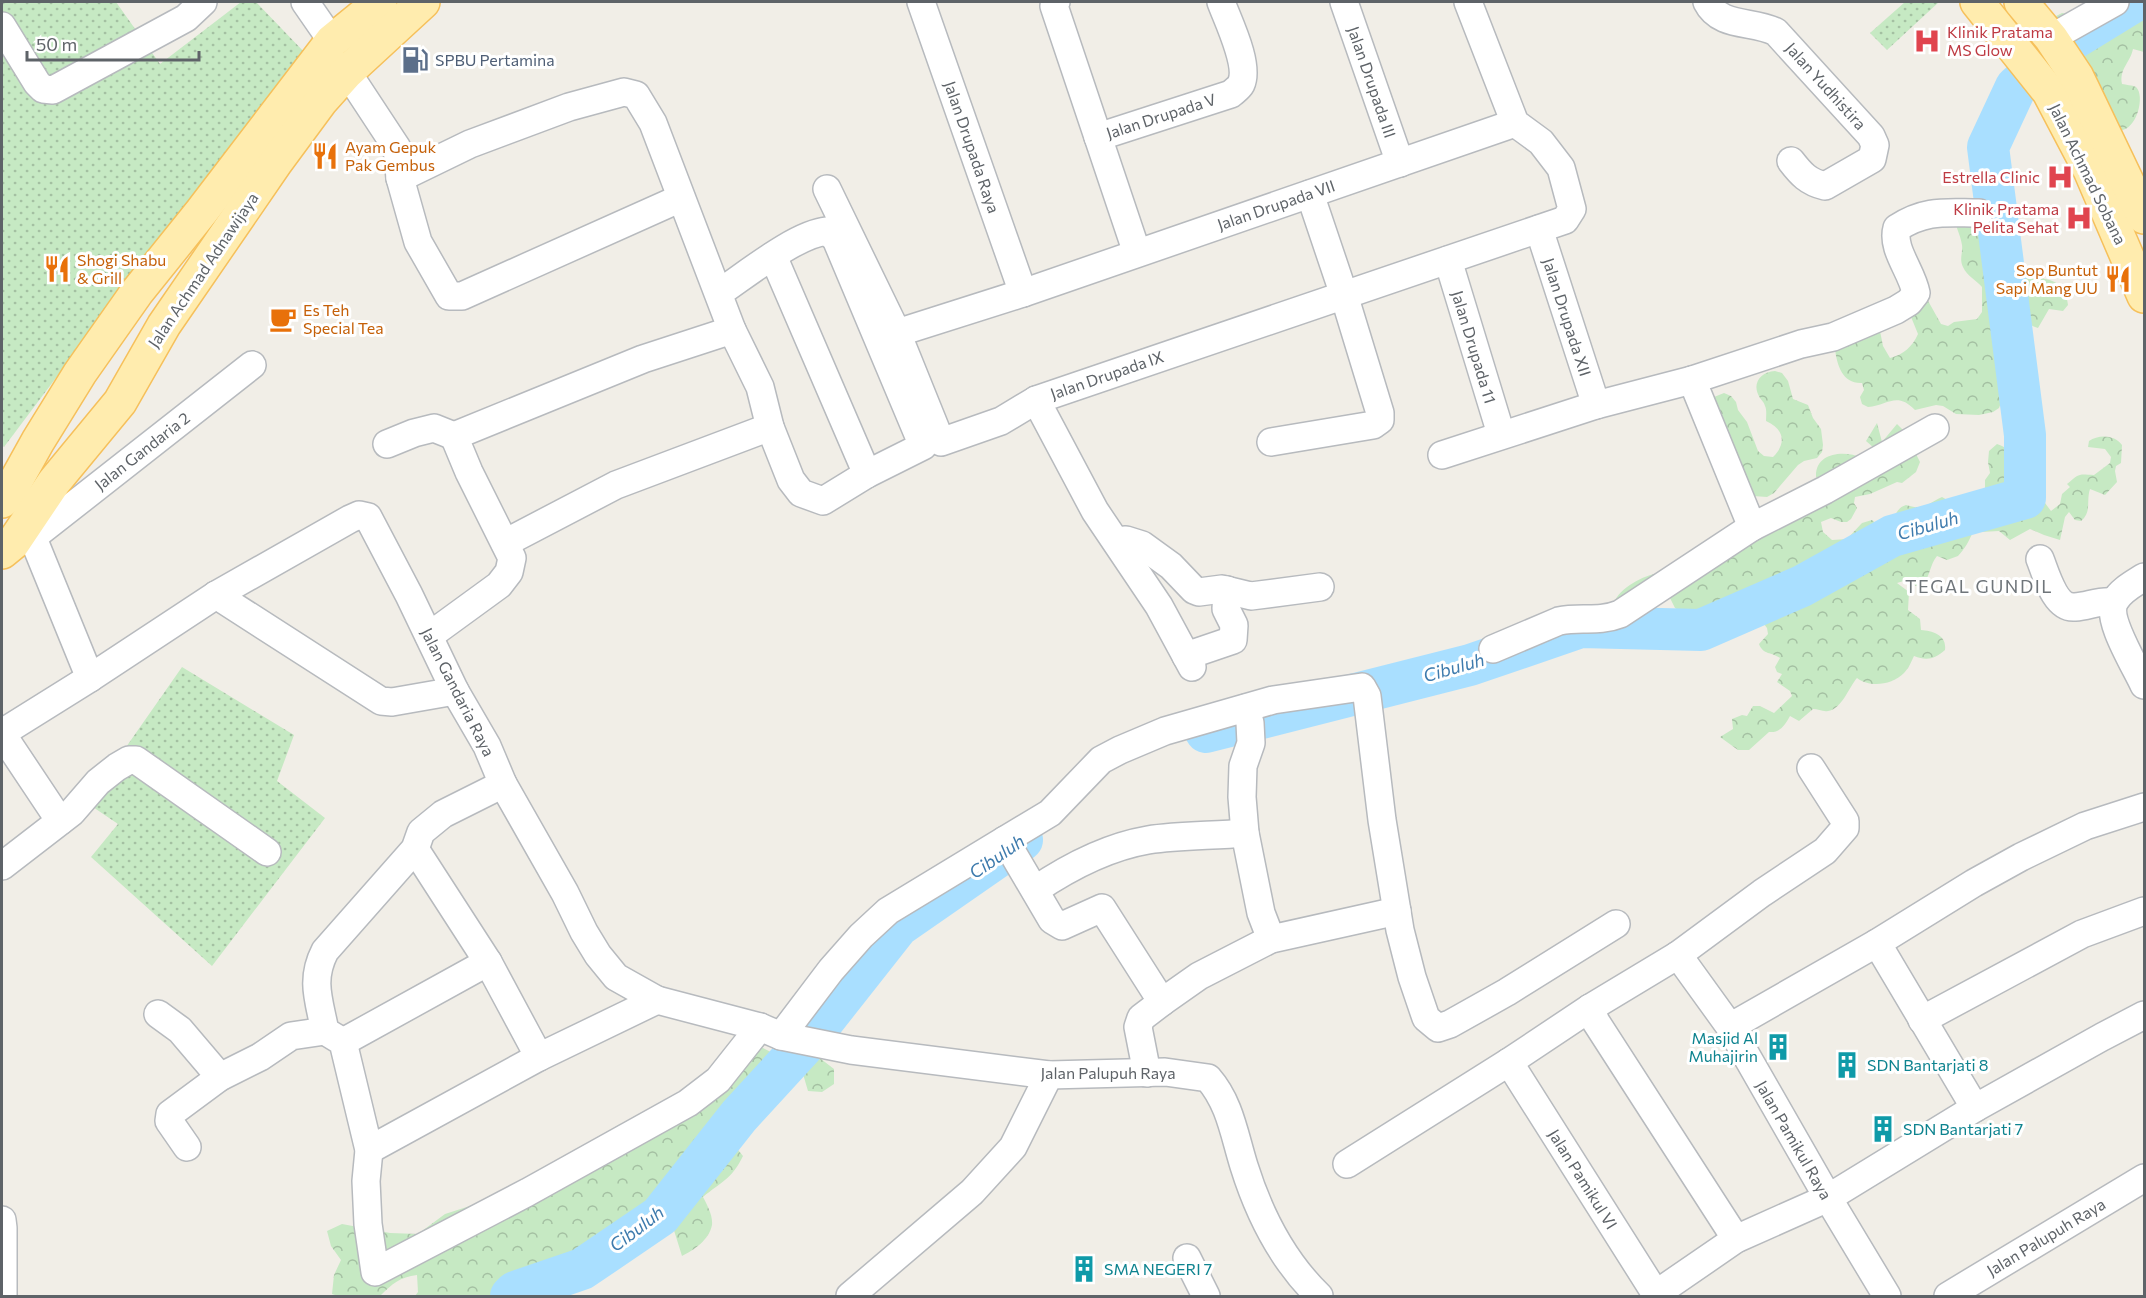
<svg xmlns="http://www.w3.org/2000/svg" width="2146" height="1298" font-family="Commissioner,sans-serif">
<defs>
<pattern id="grass-dots" width="8" height="8" patternUnits="userSpaceOnUse" patternTransform="scale(1.5)"><rect width="8" height="8" fill="#c6e9c3"/><path d="M2 2h.1M6 6h.1" fill="none" stroke="#a4c0a2" stroke-width="1.8" stroke-linecap="round"/></pattern>
<pattern id="forest-crowns" width="20" height="18" patternUnits="userSpaceOnUse" patternTransform="scale(1.5)"><rect width="20" height="18" fill="#c6e9c3"/><path d="M2 6a3 3 0 1 1 6 0M12 15a3 3 0 1 1 6 0" fill="none" stroke="#a4c0a2"/></pattern>
</defs>
<rect width="100%" height="100%" fill="#f1eee7"/>
<!-- grass -->
<g fill="url(#grass-dots)">
<polygon points="2,2 116,2 160,64 241,2 256,2 307,55 224,154 4,447 2,443"/>
<polygon points="1905,2 1939,2 1887,50 1870,33"/>
<polygon points="182,667 294,735 277,781 325,818 212,966 91,857 118,824 87,803"/>
</g>
<!-- forest -->
<g fill="url(#forest-crowns)">
<path d="M2125,5L2139,9L2144,7V52L2133,49C2130,63 2119,69 2122,84C2126,85 2132,85 2136,87C2146,96 2136,135 2116,130L2073,50L2078,37L2050,19L2062,13L2069,14Z"/>
<path d="M1965,199C1971,200 1989,203 1993,206C2001,213 2007,232 2005,242C2003,250 1997,256 1995,265L1999,271L2015,270L2031,265L2032,272L2037,278C2056,279 2066,286 2068,305L2063,311L2049,309L2038,328C2024,323 2006,312 1993,321C1996,333 2004,332 2009,340C2014,347 2018,356 2022,363L2020,370L2009,381L1999,408L1993,412L1979,415L1956,414L1943,406L1936,405L1915,410C1897,391 1888,405 1868,407L1862,404L1860,397L1864,390L1862,383C1843,384 1837,366 1835,349L1880,331L1883,346L1890,358C1903,355 1913,346 1918,334L1909,312L1927,299L1941,324L1948,326L1954,322L1977,319L1982,312V287C1976,280 1967,276 1963,267C1959,259 1963,253 1962,245C1960,229 1944,211 1965,199Z"/>
<path d="M1775,371L1782,373L1788,381L1793,399L1808,405L1813,418L1821,429L1823,445L1822,452L1817,458L1804,461L1798,465L1774,493L1767,497L1753,496L1709,399L1724,393L1731,396L1736,402L1738,410L1747,422L1758,451L1764,456L1773,457C1787,443 1784,429 1766,421C1766,416 1767,410 1765,406C1764,402 1762,401 1760,398C1751,384 1760,372 1775,371Z"/>
<path d="M1877,423L1882,442L1897,424L1905,432L1920,462L1916,472L1902,483L1897,482L1870,494L1855,497L1854,503L1857,508L1851,519L1847,522H1841L1831,518L1821,522L1823,532L1832,540L1847,539L1862,523L1872,520L1880,527L1886,528C1896,522 1893,509 1906,505C1925,511 1925,505 1942,497L1956,505L1968,493L1985,491V480L1990,473L1988,462L1989,451L1997,444C2014,449 2008,459 2010,470C2011,476 2026,498 2031,501C2036,503 2040,502 2045,503L2051,511L2060,504L2062,494L2070,487L2067,484C2080,473 2078,474 2094,475L2110,463L2111,457L2105,449L2088,447L2089,441C2099,434 2115,435 2122,445L2121,463L2116,466L2115,471L2117,482L2105,495L2090,489C2086,501 2092,512 2081,521L2075,520L2069,512L2065,517L2060,540L2044,535L2030,529L2010,540L1999,531L1981,532L1978,529L1973,531C1970,540 1964,550 1958,556L1947,560L1937,556C1930,564 1930,577 1922,586H1916L1907,580L1897,583L1909,592L1908,610L1920,619L1921,630C1933,631 1947,635 1945,650C1935,659 1927,661 1914,656C1911,662 1909,668 1904,673C1892,685 1870,688 1857,678C1849,687 1842,709 1828,711C1823,712 1818,709 1813,709L1799,721L1790,716C1785,725 1780,733 1769,732L1749,750H1738L1720,737L1733,729L1732,719L1742,715L1747,716L1753,706H1760L1774,713L1792,696L1790,691L1777,682L1782,674L1777,672L1775,667L1780,658C1772,652 1763,655 1759,644L1768,634L1767,628L1764,624L1729,607L1714,616L1704,614L1702,610L1692,629L1678,640L1672,639L1670,629L1672,625L1686,619L1684,614L1675,608L1670,598H1664L1650,615L1633,621L1614,603C1619,588 1644,575 1659,573L1736,522L1779,498L1822,480L1816,477C1815,452 1845,450 1862,458L1874,448L1866,441Z"/>
<path d="M759,1046L788,1061L821,1059L834,1069V1084L822,1092L808,1091L803,1074L789,1069L774,1070L762,1076L753,1087L732,1130L734,1145L743,1156C732,1179 721,1182 703,1197C707,1205 713,1215 712,1225C709,1240 694,1250 682,1256L672,1224L660,1217L592,1265C576,1271 568,1281 564,1296H415L418,1292L417,1275C400,1277 392,1284 380,1296H338L332,1294L334,1275L341,1260L331,1246L327,1231L342,1224L390,1233L418,1234L445,1214L476,1204L492,1202L620,1124L639,1122Z"/>
</g>
<g fill="none" stroke-linecap="round" stroke-linejoin="round">
<!-- river -->
<g stroke="#a9dfff" stroke-width="42">
<polyline points="1206,732 1470,665 1581,627 1701,630 1802,586 1892,536 2025,498 2025,435 1988,147 2016,87 2071,40 2133,2"/>
<polyline points="511,1296 515,1292 582,1269 660,1216 739,1116 805,1044 898,926 1022,840"/>
</g>
<defs>
<g id="minor">
<polyline points="305,2 332,41"/>
<polyline points="921,2 1023,293"/>
<polyline points="1056,2 1054,6 1137,253"/>
<polyline points="1344,2 1400,163"/>
<path d="M1707,2C1720,28 1753,20 1776,32L1871,136L1875,145L1872,159L1825,186C1808,182 1801,174 1791,161"/>
<polyline points="2,26 37,83 43,89 53,90 186,18 203,2"/>
<polyline points="2051,38 2115,2"/>
<path d="M347,72L397,148L400,178L470,144L569,107L624,92L636,95L653,123L732,330L760,387L770,427L791,480L801,493L823,501L867,474L923,446L836,239L827,231C796,234 746,275 719,293"/>
<path d="M1098,137L1231,94C1234,91 1239,88 1241,84C1250,65 1228,21 1221,2"/>
<polyline points="400,178 418,242 449,296 462,296 681,198"/>
<polyline points="827,189 897,333 941,442 1001,421 1036,400 1565,220 1572,209 1561,168 1541,142 1515,123 1468,2"/>
<polyline points="1539,229 1596,405"/>
<polyline points="773,256 867,474"/>
<polyline points="1448,260 1501,434"/>
<polyline points="897,333 1023,293 1515,123"/>
<polyline points="1692,380 1752,527"/>
<polyline points="1036,400 1095,511 1159,606 1192,667"/>
<polyline points="1271,442 1373,425 1380,420 1380,413 1344,295 1310,194"/>
<polyline points="387,444 414,433 434,428 454,436"/>
<path d="M1442,455L1596,405L1692,380L1801,344L1833,337L1896,310L1909,302L1916,293C1912,271 1891,249 1897,228C1926,209 1946,213 1979,213"/>
<polyline points="26,521 90,678"/>
<polyline points="33,537 252,365"/>
<polyline points="1116,541 1126,540 1142,545 1171,566 1194,590 1199,592 1222,589 1251,596 1320,587"/>
<polyline points="505,543 616,485 770,427"/>
<path d="M2040,559C2046,574 2055,609 2075,607C2089,606 2099,600 2114,602"/>
<path d="M2144,577C2135,583 2121,590 2115,601C2105,618 2136,667 2144,685"/>
<polyline points="216,595 381,701 392,702 455,691"/>
<polyline points="429,636 499,585 509,572 512,558 469,472 454,436 643,359 732,330"/>
<path d="M1493,649L1559,621C1581,616 1597,623 1620,614L1752,527L1825,490L1935,428"/>
<polyline points="1186,656 1233,640 1234,625 1226,609 1227,590"/>
<polyline points="1246,708 1250,723 1251,743 1243,766 1242,797 1245,833 1261,913 1271,939"/>
<path d="M2,733L90,678L216,595L350,519L359,515L368,517L409,595L455,691L487,746L503,784L565,893L584,932L598,955L616,977L657,1000L760,1027L781,1036L851,1050L1049,1075L1165,1072L1208,1078C1230,1103 1234,1134 1244,1166C1259,1214 1283,1261 1319,1296"/>
<polyline points="2,734 60,821"/>
<path d="M503,784L443,814L421,832L415,849L325,951C310,980 319,1000 325,1031L343,1042L369,1150L366,1181L368,1224L375,1272L528,1192L688,1103L718,1080L760,1027"/>
<polyline points="415,849 488,962 539,1057"/>
<polyline points="2,866 72,812 98,782 117,767 129,760 136,760 267,852"/>
<path d="M1035,890C1069,867 1107,847 1148,840C1180,835 1213,836 1245,833"/>
<polyline points="1877,943 1975,1108"/>
<polyline points="1678,955 1730,1027 1828,1198 1887,1296"/>
<polyline points="1162,1002 1199,976 1271,939 1397,911"/>
<polyline points="1590,1008 1596,1022 1736,1239"/>
<polyline points="158,1014 180,1030 220,1077"/>
<polyline points="1922,1020 2082,934 2144,911"/>
<polyline points="1730,1027 1877,943 1974,883 2021,857 2085,826 2144,807"/>
<polyline points="781,1036 831,970 861,936 888,911 1005,840"/>
<polyline points="343,1042 488,962"/>
<polyline points="1509,1062 1657,1296"/>
<polyline points="1147,1073 1138,1027 1141,1018 1162,1002 1102,908 1062,926 1052,920 1005,840 1050,813 1101,760 1120,750 1165,731 1273,700 1362,687 1367,696 1382,820 1400,930 1412,977 1426,1018 1438,1028 1450,1024 1507,992 1616,924"/>
<polyline points="187,1147 169,1121 170,1114 220,1077 260,1057 291,1036 325,1031"/>
<polyline points="369,1150 539,1057 657,1000"/>
<polyline points="1347,1164 1509,1062 1590,1008 1678,955 1762,893 1825,851 1845,828 1845,821 1811,768"/>
<polyline points="2,1220 3,1228 3,1296"/>
<polyline points="1187,1258 1206,1296"/>
<polyline points="1656,1294 1736,1239 1828,1198 1975,1108 2102,1037 2144,1015"/>
<polyline points="850,1296 972,1192 1013,1147 1049,1075"/>
<polyline points="1948,1296 2144,1178"/>
</g>
<g id="major">
<polyline points="1977,2 2049,92 2090,170 2144,296"/>
<polyline points="2021,2 2051,38 2077,77 2144,217"/>
<polyline points="2,501 8,495 38,441 80,373 137,292 202,211 332,41 380,2"/>
<polyline points="2,552 13,543 54,482 120,402 164,325 276,162 321,101 347,72 423,2"/>
</g>
</defs>
<!-- minor casing -->
<use href="#minor" stroke="#b7babe" stroke-width="30"/>
<!-- major casing -->
<use href="#major" stroke="#f6c05b" stroke-width="36"/>
<!-- minor -->
<use href="#minor" stroke="#fff" stroke-width="27"/>
<!-- major -->
<use href="#major" stroke="#ffecae" stroke-width="33"/>
</g>
<!-- icons -->
<defs>
<symbol id="hospital-bare" viewBox="-9 -9 18 18"><path d="M-5-5h3v3.5h4V-5h3V5h-3V1.5h-4V5h-3Z" fill="#e0444e" stroke="#fff" stroke-width="2.5" paint-order="stroke"/></symbol>
<symbol id="fuel-bare" viewBox="-9 -9 18 18"><path d="M-5.5-6h7V0h2V4h1.3V-2.5L3-4.5l.8-.8L6-3V5H2.5V1h-1V6h-7ZM-4.2-4.7v3.2H.2V-4.7Z" fill="#5c6f8a" stroke="#fff" stroke-width="2.5" paint-order="stroke"/></symbol>
<symbol id="restaurant-bare" viewBox="-9 -9 18 18"><path d="M-5-6h1v4h1v-4h1v4h1v-4h1v5L-1.5 .5V6h-2V.5L-5-1ZM5-6V6H3V1.5H1.5Q1.5-4 5-6Z" fill="#e8710a" stroke="#fff" stroke-width="2.5" paint-order="stroke"/></symbol>
<symbol id="cafe-bare" viewBox="-9 -9 18 18"><path d="M-5.5-4.5H6V0H3Q3 3.5 0 3.5H-2.5Q-5.5 3.5-5.5 0ZM3-3.2v2h1.7v-2ZM-6 4.5H4V6H-6Z" fill="#e8710a" stroke="#fff" stroke-width="2.5" paint-order="stroke"/></symbol>
<symbol id="building-bare" viewBox="-9 -9 18 18"><path d="M-4-6H4V6H1V3H-1V6H-4ZM-2.5-4.3h1.7v1.8h-1.7ZM.8-4.3h1.7v1.8H.8ZM-2.5-1h1.7V.8h-1.7ZM.8-1h1.7V.8H.8Z" fill="#0f9aa8" stroke="#fff" stroke-width="2.5" paint-order="stroke"/></symbol>
</defs>
<g fill-rule="evenodd">
<use href="#hospital-bare" x="1908" y="22" width="38" height="38"/>
<use href="#fuel-bare" x="396" y="41" width="38" height="38"/>
<use href="#restaurant-bare" x="306" y="137" width="38" height="38"/>
<use href="#hospital-bare" x="2041" y="158" width="38" height="38"/>
<use href="#hospital-bare" x="2060" y="199" width="38" height="38"/>
<use href="#restaurant-bare" x="38" y="250" width="38" height="38"/>
<use href="#restaurant-bare" x="2099" y="260" width="38" height="38"/>
<use href="#cafe-bare" x="264" y="300" width="38" height="38"/>
<use href="#building-bare" x="1759" y="1028" width="38" height="38"/>
<use href="#building-bare" x="1828" y="1046" width="38" height="38"/>
<use href="#building-bare" x="1864" y="1110" width="38" height="38"/>
<use href="#building-bare" x="1065" y="1250" width="38" height="38"/>
</g>
<g text-anchor="middle" stroke-width="6" stroke-linejoin="round" paint-order="stroke">
<!-- health labels -->
<g font-size="16" fill="#be3a42" stroke="#fff" text-anchor="end">
<text x="1947" y="38" text-anchor="start">Klinik Pratama<tspan x="1947" dy="18">MS Glow</tspan></text>
<text x="2040" y="183">Estrella Clinic</text>
<text x="2059" y="215">Klinik Pratama<tspan x="2059" dy="18">Pelita Sehat</tspan></text>
</g>
<!-- service labels -->
<g font-size="16" fill="#4e5e75" stroke="#fff" text-anchor="start">
<text x="435" y="66">SPBU Pertamina</text>
</g>
<!-- street labels -->
<g font-size="16" fill="#5e6368" stroke="#fff">
<text transform="translate(1372 82) rotate(71)" y="6">Jalan Drupada III</text>
<text transform="translate(1826 86) rotate(48)" y="6">Jalan Yudhistira</text>
<text transform="translate(1161 116) rotate(-18)" y="6">Jalan Drupada V</text>
<text transform="translate(972 147) rotate(71)" y="6">Jalan Drupada Raya</text>
<text transform="translate(2088 174) rotate(64)" y="6">Jalan Achmad Sobana</text>
<text transform="translate(1276 205) rotate(-19)" y="6">Jalan Drupada VII</text>
<text transform="translate(203 270) rotate(-56)" y="6">Jalan Achmad Adnawijaya</text>
<text transform="translate(1567 317) rotate(72)" y="6">Jalan Drupada XII</text>
<text transform="translate(1474 347) rotate(73)" y="6">Jalan Drupada 11</text>
<text transform="translate(1107 375) rotate(-19)" y="6">Jalan Drupada IX</text>
<text transform="translate(142 451) rotate(-38)" y="6">Jalan Gandaria 2</text>
<text transform="translate(458 692) rotate(63)" y="6">Jalan Gandaria Raya</text>
<text x="1108" y="1079">Jalan Palupuh Raya</text>
<text transform="translate(1794 1140) rotate(60)" y="6">Jalan Pamikul Raya</text>
<text transform="translate(1583 1179) rotate(58)" y="6">Jalan Pamikul VI</text>
<text transform="translate(2046 1237) rotate(-31)" y="6">Jalan Palupuh Raya</text>
</g>
<!-- food labels -->
<g font-size="16" fill="#c56008" stroke="#fff" text-anchor="start">
<text x="345" y="153">Ayam Gepuk<tspan x="345" dy="18">Pak Gembus</tspan></text>
<text x="77" y="266">Shogi Shabu<tspan x="77" dy="18">&amp; Grill</tspan></text>
<text x="2098" y="276" text-anchor="end">Sop Buntut<tspan x="2098" dy="18">Sapi Mang UU</tspan></text>
<text x="303" y="316">Es Teh<tspan x="303" dy="18">Special Tea</tspan></text>
</g>
<!-- culture labels -->
<g font-size="16" fill="#0d838f" stroke="#fff" text-anchor="start">
<text x="1758" y="1044" text-anchor="end">Masjid Al<tspan x="1758" dy="18">Muhajirin</tspan></text>
<text x="1867" y="1071">SDN Bantarjati 8</text>
<text x="1903" y="1135">SDN Bantarjati 7</text>
<text x="1104" y="1275">SMA NEGERI 7</text>
</g>
<!-- water labels -->
<g font-size="18" font-style="italic" fill="#3e7bad" stroke="#fff">
<text transform="translate(1928 526) rotate(-16)" y="6">Cibuluh</text>
<text transform="translate(1454 668) rotate(-16)" y="6">Cibuluh</text>
<text transform="translate(997 857) rotate(-35)" y="6">Cibuluh</text>
<text transform="translate(637 1229) rotate(-37)" y="6">Cibuluh</text>
</g>
<!-- neighbourhood labels -->
<g font-size="18" letter-spacing="1.5" fill="#6f757a" stroke="#fff">
<text x="1979" y="593">TEGAL GUNDIL</text>
</g>
</g>
<!-- border -->
<rect width="2146" height="1298" fill="none" stroke="#5e6368" stroke-width="6"/>
<!-- scale -->
<path d="M27 51v9h172v-9" fill="none" stroke="#5e6368" stroke-width="3"/>
<text x="36" y="51" font-size="18" fill="#5e6368" stroke="#ffffff" stroke-width="4.5" paint-order="stroke">50 m</text>
</svg>
